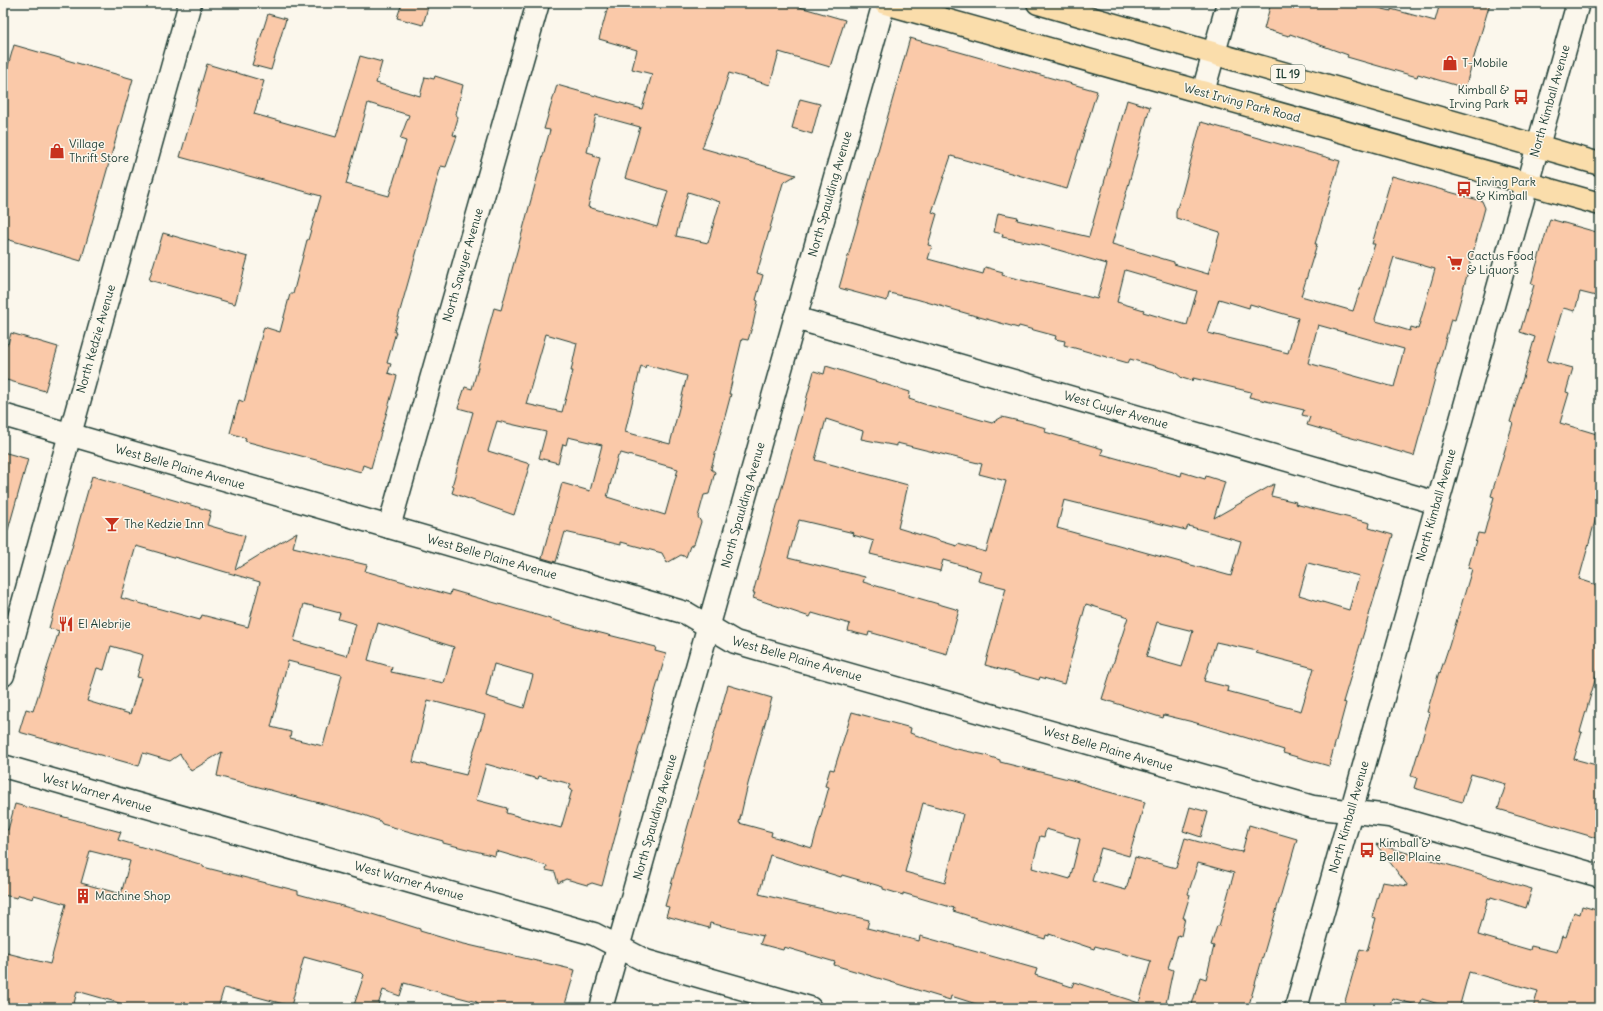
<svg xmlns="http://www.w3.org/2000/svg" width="1603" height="1011" font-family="Delius,sans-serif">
<rect width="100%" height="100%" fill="#fbf7ec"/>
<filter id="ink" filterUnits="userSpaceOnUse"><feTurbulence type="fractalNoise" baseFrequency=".025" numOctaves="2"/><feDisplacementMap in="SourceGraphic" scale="8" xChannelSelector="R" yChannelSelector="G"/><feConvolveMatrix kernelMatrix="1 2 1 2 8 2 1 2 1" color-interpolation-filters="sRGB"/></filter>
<g filter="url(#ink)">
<!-- building -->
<g fill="#fac9a9" stroke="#1f3d34" fill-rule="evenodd">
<polygon points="402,3 429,3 423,25 397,18"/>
<path d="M609,3H786L845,20L830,67L779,52L770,85L729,73L718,108H717L702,148L796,175L783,183L757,273L763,275L756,300L758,301L753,324L748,340L742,339L729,394H731L711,469L715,472L709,494L704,495L698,517L701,522L694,544L690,546L686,557L681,555L667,563L662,553L621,542V545L565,532L556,562L542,558L562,483L590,491L602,445L568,437L566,445L563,444L558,463L539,458L546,432L497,421L488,451L530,464L514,515L452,493L454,487L452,486L473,412L458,408L465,387L472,389L494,308L501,310L550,130L544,129L557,85L642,109L652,74L632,69L637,50L599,39ZM596,115L640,127L625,178L668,191L657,227L588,207L600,158L593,156L594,154L587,152ZM688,192L720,202L708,243L676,236ZM546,334L577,343L571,371H573L562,412L526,404ZM646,365L687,376L670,444L625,432L641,366L645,368ZM621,453L678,469L665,515L607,497L618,455H620Z"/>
<polygon points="1271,3 1359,3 1391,11 1391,9 1435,21 1440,3 1490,3 1465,88 1418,74 1417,77 1347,57 1348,55 1290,34 1289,36 1264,29"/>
<polygon points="268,14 286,19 271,70 252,65"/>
<path d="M910,38L1097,91L1067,189L951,156L932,212L937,214L928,245L932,246L928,259L983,274L985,267L1003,272L1002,275L1097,299L1107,264L1041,245L1002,237L1003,234L994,232L998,213L1018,217L1017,220L1089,237L1127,100L1150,107L1112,244L1174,262V264L1208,274L1220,232L1176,218V211L1182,194L1201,122L1340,161L1315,244H1317L1301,296L1353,311L1375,244H1372L1392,176L1482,201L1485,208L1455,320L1451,319L1414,456L1307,425L1310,417L1302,415L1304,410L1249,397L1251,392L1193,378L1192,381L1182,378L1175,372L1130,359L1128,363L1064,345L1065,341L1055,339L1056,336L1019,326L1018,328L916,299L889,293L887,301L839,288ZM1394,257L1435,269L1418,329L1411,327L1410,331L1376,321L1375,319ZM1125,270L1197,291L1187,325L1143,312L1144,310L1117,302ZM1219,299L1249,308L1250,304L1298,318L1288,353L1208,333ZM1318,325L1404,349L1394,387L1308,363Z"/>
<polygon points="14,45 133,79 81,261 3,238 3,83"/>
<path d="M360,56L382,62L376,83L420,96L425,77L434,79L435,76L463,85L456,114L458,118L453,135L457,136L446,167L441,166L394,332H396L387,363L391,364L388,373L397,376L371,468L363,465L361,472L245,441L246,438L230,433L239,400L244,402L264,327L280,332L290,294H293L307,240H308L321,196L180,157L207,64L264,81L254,114L336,137ZM368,103L409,115L400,139L406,141L389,196L346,184Z"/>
<polygon points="800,99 820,104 812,134 792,128"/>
<polygon points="1550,219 1600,233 1600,297 1580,292 1575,311 1563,308 1547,361 1573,368 1566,392 1569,393 1560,423 1600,435 1600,503 1579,579 1600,586 1600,663 1580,732 1582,732 1574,759 1600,766 1600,839 1498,809 1506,784 1471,774 1462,802 1414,788 1417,778 1411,776 1430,713 1427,712 1439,672 1440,673 1449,646 1472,569 1468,568 1478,533 1484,534 1494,497 1491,496 1513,423 1510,422 1535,337 1520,332 1534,285 1531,284"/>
<polygon points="163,233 248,257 235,304 149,280"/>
<polygon points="11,333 58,347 45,391 3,379 3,343 8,344"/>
<path d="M826,366L910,392L909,399L924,404L992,423L1002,417L1032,424L1046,428L1045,432L1103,449L1101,454L1181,476L1182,472L1205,479L1206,476L1225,482L1214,518L1274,484L1271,496L1296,502L1295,504L1370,523L1369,528L1393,535L1343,702L1346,703L1329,766L1283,753L1284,750L1247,738L1193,722L1164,715L1163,718L1102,699L1128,617L1086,604L1064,684L1040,677L1039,680L985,665L1006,588L978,581L981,571L943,560L940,571L870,554L874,541L853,535L854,533L799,520L788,558L865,577L863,582L959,610L947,654L869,632L868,636L848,631L850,624L812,613L810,617L753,598L755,593H753L814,371L824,374ZM826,419L863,431L861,439L897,446V443L982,464L979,474L1006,481L986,552L958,544L957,546L898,528L908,485L815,460ZM1064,500L1186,530L1188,526L1241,541L1231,576L1057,528ZM1308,563L1359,576L1349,610L1299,595ZM1157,622L1193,631L1182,667L1146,657ZM1216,642L1257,651L1256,653L1314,668L1301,711L1227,691L1228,687L1204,681Z"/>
<polygon points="3,452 28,459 8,530 3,529"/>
<path d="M92,476L211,511L207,525L245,536L235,570L297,532L293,547L367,565L365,571L450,595L451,590L581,628L656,647L655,651L666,654L635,761L602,886L592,883L587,885L566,879L558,883L555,872L546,870L547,866L496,851L495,856L443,843V841L382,824L380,821L361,814L217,776L222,752L191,771L180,754L170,761L143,753L139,766L19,732L26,709L33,711L59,631L49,628ZM136,546L260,582L248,627L202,615L200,620L121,598ZM304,604L340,613L338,619L356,624L347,656L294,641ZM378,623L454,647L444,683L391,672L392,667L368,660ZM111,646L143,655L137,677L141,678L130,714L87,701L97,668L104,670ZM288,661L342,675L323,746L290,738L291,732L271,727ZM494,664L533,675L524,708L486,696ZM428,700L485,715L466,775L413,762ZM486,764L538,779L539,776L571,784L569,789L572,790L561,828L506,813L507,808L476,800Z"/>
<path d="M728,685L772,698L748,784L739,823L772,832L771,836L812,848L829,787L825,786L830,769L834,770L852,712L911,728L910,733L952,748L985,755L1000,760V762L1072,780L1091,786V787L1145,802L1129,856L1101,848L1092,881L1126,890L1135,857L1176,868L1185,838L1232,851V850L1242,852L1249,825L1297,839L1248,1008H1191L1200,977L1206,979L1214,946L1211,945L1217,926H1219L1234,873L1198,863L1188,894L1190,895L1183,918H1185L1181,936L1178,935L1168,968L1173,970L1165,1008H989L951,996L950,1000L858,972L834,965L835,962L784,947L783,950L760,944L763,936L710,923L709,928L666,916L669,907L665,906ZM923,803L963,814L945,883L905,872ZM1046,829L1080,839L1070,879L1032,868L1040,836L1044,837ZM770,855L841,877L842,875L883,887V889L903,895V893L954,908L953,911L1045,939L1046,935L1049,936V934L1094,949L1095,946L1151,961L1139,1003L1074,982L1072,987L1035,975L1037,969L945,943L920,936L919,941L867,928L869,920L759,894Z"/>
<path d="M15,804L121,832L118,840L203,865V867L298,891V894L372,914L420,929V931L460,943L575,970L564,1008H491L477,1004V1002L404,983L400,996L383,990L377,1008H353L364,975L362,973L304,957L291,1006L224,988L218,1008H137L77,991L73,1008H3V952L50,964L66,904L34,895L33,899L19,895L17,898L3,895V828L8,830ZM90,851L130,861L121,894L81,883Z"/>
<polygon points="1190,807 1208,812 1201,837 1183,831"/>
<polygon points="1376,844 1532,889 1526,908 1491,897 1490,899 1488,898 1478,935 1530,950 1531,946 1557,952 1562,936 1566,937 1574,912 1580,914 1582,906 1600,911 1600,1008 1533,1008 1538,991 1469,972 1459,1008 1452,1008 1422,999 1420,1006 1392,998 1389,1008 1343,1008 1360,949 1367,951 1376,918 1372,917 1382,882 1408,886"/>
</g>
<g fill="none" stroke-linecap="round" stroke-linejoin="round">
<defs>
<g id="street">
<polyline points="1203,92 1228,3"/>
<polyline points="795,318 1437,503"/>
<polyline points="3,415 686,613 735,642 1313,807 1389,816 1600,876"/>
<polyline points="389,527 538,3"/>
<polyline points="3,766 594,934 646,961 810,1008"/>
<polyline points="601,1008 884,3"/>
</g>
<g id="secondary">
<polyline points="3,675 190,3"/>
<polyline points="1296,1008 1578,3"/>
</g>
<g id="primary">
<polyline points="885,3 1600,204"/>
<polyline points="1038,3 1600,164"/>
</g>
</defs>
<!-- street casing -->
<use href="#street" stroke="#1f3d34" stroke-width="25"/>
<!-- secondary casing -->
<use href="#secondary" stroke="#1f3d34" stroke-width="25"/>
<!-- primary casing -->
<use href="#primary" stroke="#1f3d34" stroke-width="25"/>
<!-- street -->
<use href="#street" stroke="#fbf7ec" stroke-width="22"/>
<!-- secondary -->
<use href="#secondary" stroke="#fbf7ec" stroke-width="22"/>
<!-- primary -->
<use href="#primary" stroke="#faddab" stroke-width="22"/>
</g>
</g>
<!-- icons -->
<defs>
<symbol id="shop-bare" viewBox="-9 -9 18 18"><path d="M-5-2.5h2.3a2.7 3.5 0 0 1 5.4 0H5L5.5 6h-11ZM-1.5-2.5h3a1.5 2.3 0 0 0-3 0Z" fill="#c8321e" stroke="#fbf7ec" stroke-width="2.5" paint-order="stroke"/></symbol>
<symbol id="bus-bare" viewBox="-9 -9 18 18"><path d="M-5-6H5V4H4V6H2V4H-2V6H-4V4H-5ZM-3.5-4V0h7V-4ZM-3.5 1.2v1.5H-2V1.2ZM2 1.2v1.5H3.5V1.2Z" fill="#c8321e" stroke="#fbf7ec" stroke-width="2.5" paint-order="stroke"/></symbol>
<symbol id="supermarket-bare" viewBox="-9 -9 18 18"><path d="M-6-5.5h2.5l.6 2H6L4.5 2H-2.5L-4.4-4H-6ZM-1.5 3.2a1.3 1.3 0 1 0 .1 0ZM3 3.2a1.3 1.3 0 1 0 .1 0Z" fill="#c8321e" stroke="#fbf7ec" stroke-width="2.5" paint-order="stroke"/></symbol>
<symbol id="bar-bare" viewBox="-9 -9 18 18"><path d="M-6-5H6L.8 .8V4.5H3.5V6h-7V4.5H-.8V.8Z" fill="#c8321e" stroke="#fbf7ec" stroke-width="2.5" paint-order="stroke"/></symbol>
<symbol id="restaurant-bare" viewBox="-9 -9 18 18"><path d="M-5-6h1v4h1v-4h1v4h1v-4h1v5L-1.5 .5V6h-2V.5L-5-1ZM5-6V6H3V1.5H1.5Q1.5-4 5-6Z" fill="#c8321e" stroke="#fbf7ec" stroke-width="2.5" paint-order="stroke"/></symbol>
<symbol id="building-bare" viewBox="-9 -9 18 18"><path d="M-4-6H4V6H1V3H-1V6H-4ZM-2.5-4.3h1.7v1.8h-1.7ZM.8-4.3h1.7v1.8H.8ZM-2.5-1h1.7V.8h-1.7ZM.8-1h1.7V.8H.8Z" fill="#c8321e" stroke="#fbf7ec" stroke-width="2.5" paint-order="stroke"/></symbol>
</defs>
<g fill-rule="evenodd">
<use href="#shop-bare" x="1439" y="52" width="22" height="22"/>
<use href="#bus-bare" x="1510" y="86" width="22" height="22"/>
<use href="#shop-bare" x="46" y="140" width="22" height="22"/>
<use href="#bus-bare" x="1453" y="178" width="22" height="22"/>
<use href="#supermarket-bare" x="1444" y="252" width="22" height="22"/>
<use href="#bar-bare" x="101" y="513" width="22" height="22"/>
<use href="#restaurant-bare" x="55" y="613" width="22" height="22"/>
<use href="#bus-bare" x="1356" y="839" width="22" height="22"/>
<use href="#building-bare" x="72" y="885" width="22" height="22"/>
</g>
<g text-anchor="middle" stroke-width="3" stroke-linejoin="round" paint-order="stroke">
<!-- shield labels -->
<rect fill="#fbf7ec" stroke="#61756b" stroke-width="1" x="1271" y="65" width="34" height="18" rx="3"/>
<g font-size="11" font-weight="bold" fill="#1f3d34">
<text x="1288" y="78">IL 19</text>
</g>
<!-- poi labels -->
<g font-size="12" fill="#1f3d34" stroke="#fbf7ec" text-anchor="start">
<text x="1462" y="67">T-Mobile</text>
<text x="1509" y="94" text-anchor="end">Kimball &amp;<tspan x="1509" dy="14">Irving Park</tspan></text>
<text x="69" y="148">Village<tspan x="69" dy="14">Thrift Store</tspan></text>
<text x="1476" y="186">Irving Park<tspan x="1476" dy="14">&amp; Kimball</tspan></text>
<text x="1467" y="260">Cactus Food<tspan x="1467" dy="14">&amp; Liquors</tspan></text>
<text x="124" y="528">The Kedzie Inn</text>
<text x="78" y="628">El Alebrije</text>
<text x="1379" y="847">Kimball &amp;<tspan x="1379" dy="14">Belle Plaine</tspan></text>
<text x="95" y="900">Machine Shop</text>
</g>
<!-- street labels -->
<g font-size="12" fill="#1f3d34" stroke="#fbf7ec">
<text transform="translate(1550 101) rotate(-74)" y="4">North Kimball Avenue</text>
<text transform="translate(1242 103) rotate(15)" y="4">West Irving Park Road</text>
<text transform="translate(830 194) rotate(-74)" y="4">North Spaulding Avenue</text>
<text transform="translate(463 265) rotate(-74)" y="4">North Sawyer Avenue</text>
<text transform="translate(96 339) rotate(-74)" y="4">North Kedzie Avenue</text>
<text transform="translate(1116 410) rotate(16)" y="4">West Cuyler Avenue</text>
<text transform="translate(180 467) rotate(16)" y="4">West Belle Plaine Avenue</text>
<text transform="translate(743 505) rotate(-74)" y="4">North Spaulding Avenue</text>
<text transform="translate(1436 505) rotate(-74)" y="4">North Kimball Avenue</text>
<text transform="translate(492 557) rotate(16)" y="4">West Belle Plaine Avenue</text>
<text transform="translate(797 659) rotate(16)" y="4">West Belle Plaine Avenue</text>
<text transform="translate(1108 749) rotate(16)" y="4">West Belle Plaine Avenue</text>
<text transform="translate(97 793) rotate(16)" y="4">West Warner Avenue</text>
<text transform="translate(655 817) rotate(-74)" y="4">North Spaulding Avenue</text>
<text transform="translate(1349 817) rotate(-74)" y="4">North Kimball Avenue</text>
<text transform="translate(409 881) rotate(16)" y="4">West Warner Avenue</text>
</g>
</g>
<!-- margin -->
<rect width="1603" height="1011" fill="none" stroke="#fbf7ec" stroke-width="16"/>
<rect x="8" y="8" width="1587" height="995" fill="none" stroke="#1f3d34" stroke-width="1.5" filter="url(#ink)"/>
</svg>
